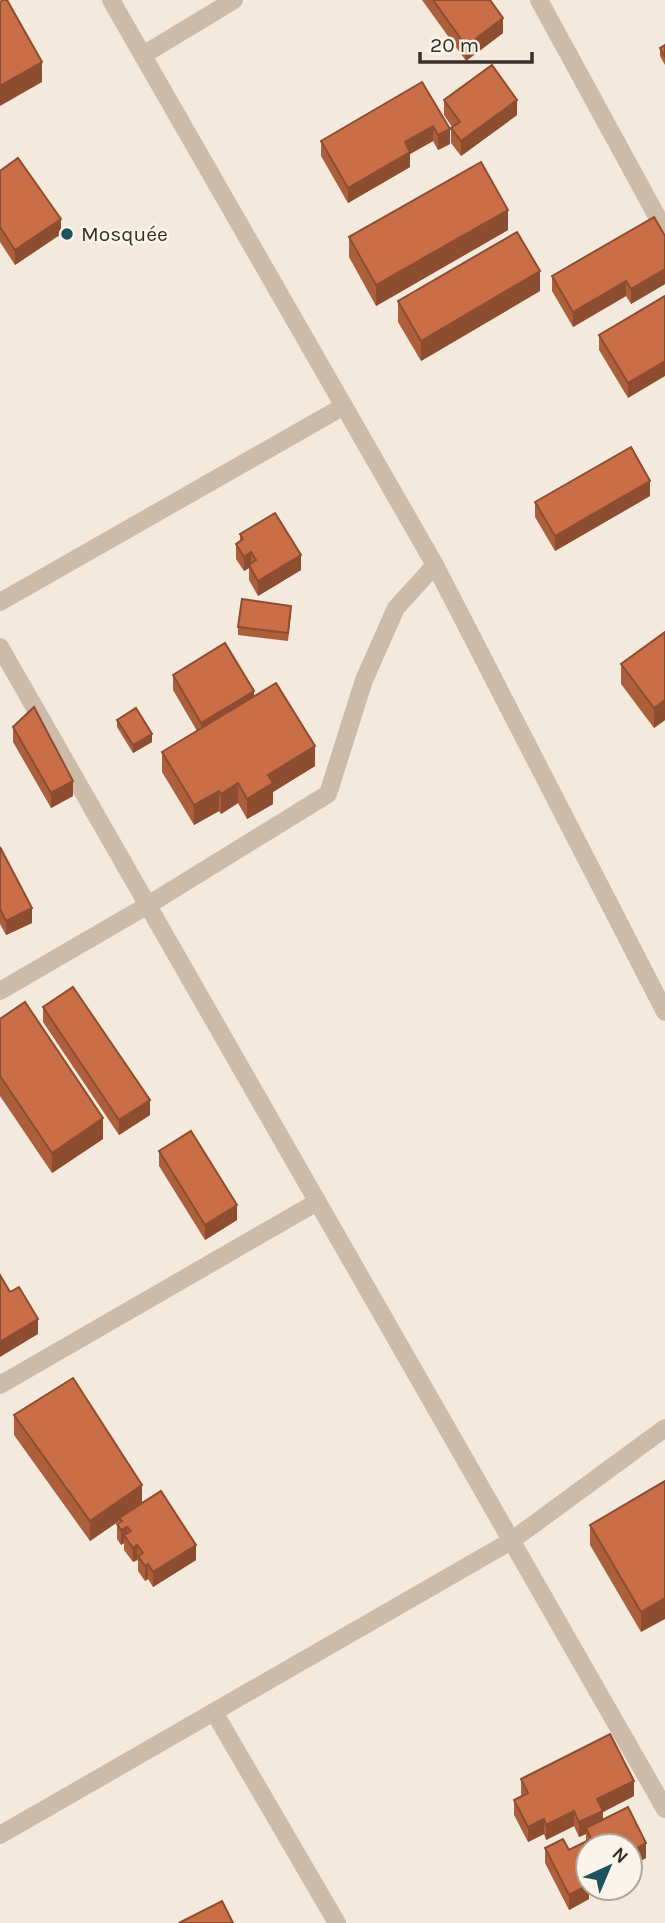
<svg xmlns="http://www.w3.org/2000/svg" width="665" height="1923" font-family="Karla,sans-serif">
<rect width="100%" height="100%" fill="#f3eadd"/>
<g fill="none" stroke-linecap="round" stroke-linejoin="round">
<!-- minor -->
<g stroke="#ccbba9" stroke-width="18">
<polyline points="111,0 435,565 665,1012"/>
<polyline points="539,0 665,231"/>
<polyline points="143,55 234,0"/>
<polyline points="0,602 344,406"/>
<polyline points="0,647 665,1809"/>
<polyline points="0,991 148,905 328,794 364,680 396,608 435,565"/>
<polyline points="0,1385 317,1202"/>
<polyline points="214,1712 337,1923"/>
<polyline points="0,1835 511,1541 665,1428"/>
</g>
</g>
<!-- wall -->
<g fill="#ad5f3c">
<polygon points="422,0 490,0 503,33 466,61"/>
<polygon points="665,45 665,65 660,56 660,48"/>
<polygon points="422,82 450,144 438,150 433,141 410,154 410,167 348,203 321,156 321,141"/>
<polygon points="444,100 517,115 461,156 451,143 451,128 452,127 444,115"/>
<polygon points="0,171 61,234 15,265 0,242"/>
<polygon points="508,230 376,306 349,257 349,237"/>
<polygon points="665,236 665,284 631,304 626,296 573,327 552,291 552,276"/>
<polygon points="540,291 421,361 398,322 398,301"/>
<polygon points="665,296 628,398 599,350 599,335"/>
<polygon points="650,496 555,551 535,517 535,502"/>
<polygon points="240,534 301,570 258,596 249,580 249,568 244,571 236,559 236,544 240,541"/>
<polygon points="291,614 288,641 238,635 238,627"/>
<polygon points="665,632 665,720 654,728 621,684 621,664"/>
<polygon points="173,675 254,696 315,766 273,792 273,804 247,819 238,803 221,814 219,811 194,825 162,772 162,752 197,731 173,690"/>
<polygon points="117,720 152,742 133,753 117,727"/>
<polygon points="13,727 73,796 51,808 13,742"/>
<polygon points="0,847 32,923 6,935 0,924"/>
<polygon points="43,1007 150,1115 119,1135 43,1022"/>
<polygon points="0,1019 103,1139 52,1173 0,1096"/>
<polygon points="159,1151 237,1220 205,1240 159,1166"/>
<polygon points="14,1415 142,1503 196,1560 153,1587 148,1579 145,1581 138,1571 138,1561 137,1560 133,1562 124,1550 124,1543 121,1545 117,1539 117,1524 119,1523 119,1521 90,1541 14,1435"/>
<polygon points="665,1481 641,1632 590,1545 590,1525"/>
<polygon points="521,1779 634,1796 603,1812 603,1820 646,1858 633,1865 633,1878 630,1846 588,1888 597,1888 589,1892 589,1899 569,1910 545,1863 545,1848 569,1850 586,1841 586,1834 579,1837 574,1826 546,1840 544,1834 528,1842 514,1815 514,1800 522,1796 521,1794"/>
</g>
<!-- shaded-wall -->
<g fill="#8d4d31">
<polygon points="503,18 503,33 466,61 466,46"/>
<polygon points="42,62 42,82 0,106 0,86"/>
<polygon points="517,100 517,115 461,156 461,141"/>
<polygon points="433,126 433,141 410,154 410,167 348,203 348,188 405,142"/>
<polygon points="450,129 450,144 438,150 438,135"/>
<polygon points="508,210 508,230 376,306 376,285"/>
<polygon points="61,219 61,234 15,265 15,250"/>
<polygon points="665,269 665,284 631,304 631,289"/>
<polygon points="540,271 540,291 421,361 421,341"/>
<polygon points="626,281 626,296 573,327 573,312"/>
<polygon points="665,361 665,376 628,398 628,383"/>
<polygon points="650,481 650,496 555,551 555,536"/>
<polygon points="251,552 251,567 249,565 249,568 244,571 244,557"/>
<polygon points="301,555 301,570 258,596 258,581"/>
<polygon points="254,691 254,706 201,737 201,723"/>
<polygon points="665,700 665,720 654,728 654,708"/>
<polygon points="152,734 152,742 133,753 133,745"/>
<polygon points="315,746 315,766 273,792 273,804 247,819 247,799 268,775"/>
<polygon points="73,781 73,796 51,808 51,793"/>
<polygon points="238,783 238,803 221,814 221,794"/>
<polygon points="219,791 219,811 194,825 194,805"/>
<polygon points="32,908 32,923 6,935 6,921"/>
<polygon points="150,1100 150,1115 119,1135 119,1120"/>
<polygon points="103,1118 103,1139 52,1173 52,1153"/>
<polygon points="237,1205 237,1220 205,1240 205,1225"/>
<polygon points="38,1319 38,1334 0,1357 0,1342"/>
<polygon points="142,1485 142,1505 119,1518 119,1521 90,1541 90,1521"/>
<polygon points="127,1527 127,1539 124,1535 124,1543 121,1545 121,1530"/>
<polygon points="137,1545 137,1560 133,1562 133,1548"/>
<polygon points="196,1545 196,1560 153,1587 153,1572"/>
<polygon points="148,1564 148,1579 145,1581 145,1566"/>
<polygon points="665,1598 665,1619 641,1632 641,1612"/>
<polygon points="634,1781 634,1796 603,1812 603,1825 586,1828 586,1834 579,1837 579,1822 597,1799"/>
<polygon points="574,1811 574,1826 546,1840 546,1825"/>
<polygon points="544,1819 544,1834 528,1842 528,1827"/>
<polygon points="646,1843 646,1858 633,1865 633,1878 630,1879 630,1852"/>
<polygon points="588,1877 588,1888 597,1888 589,1892 589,1899 569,1910 569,1895"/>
</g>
<!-- building -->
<g fill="#c96e46" stroke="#8d4d31" stroke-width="2">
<polygon points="3,0 7,0 42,62 0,86 0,2"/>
<polygon points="433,0 490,0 503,18 466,46"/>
<polygon points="665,45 665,57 660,48"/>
<polygon points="492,65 517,100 461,141 451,128 460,122 444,100"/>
<polygon points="422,82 450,129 438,135 433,126 405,142 410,152 348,188 321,141"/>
<polygon points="18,158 61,219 15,250 0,227 0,171"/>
<polygon points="481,162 508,210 376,285 349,237"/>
<polygon points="654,217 665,236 665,269 631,289 626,281 573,312 552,276"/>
<polygon points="517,232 540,271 421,341 398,301"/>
<polygon points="665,296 665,361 628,383 599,335"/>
<polygon points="631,447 650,481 555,536 535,502"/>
<polygon points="275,513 301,555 258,581 249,565 256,560 251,552 244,557 236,544 243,539 240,534"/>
<polygon points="242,599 291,606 288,633 238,627"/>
<polygon points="665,632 665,700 654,708 621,664"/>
<polygon points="225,643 254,691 201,723 173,675"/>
<polygon points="276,683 315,746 268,775 273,783 247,799 238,783 221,794 219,791 194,805 162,752"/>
<polygon points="34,707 73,781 51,793 13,727"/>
<polygon points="136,708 152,734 133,745 117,720"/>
<polygon points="0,847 32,908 6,921 0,909"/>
<polygon points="73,987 150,1100 119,1120 43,1007"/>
<polygon points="25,1002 103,1118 52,1153 0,1076 0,1019"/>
<polygon points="191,1131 237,1205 205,1225 159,1151"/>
<polygon points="0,1275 10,1292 19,1287 38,1319 0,1342"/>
<polygon points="73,1378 142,1485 90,1521 14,1415"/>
<polygon points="665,1481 665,1598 641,1612 590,1525"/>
<polygon points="161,1491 196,1545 153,1572 148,1564 145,1566 138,1556 143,1553 137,1545 133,1548 124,1535 131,1531 127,1527 121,1530 117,1524 122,1521 119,1518"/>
<polygon points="610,1734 634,1781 597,1799 603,1811 579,1822 574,1811 546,1825 544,1819 528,1827 514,1800 528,1793 521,1779"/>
<polygon points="628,1807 646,1843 630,1852 630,1846 588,1846 588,1877 586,1878 588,1882 588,1885 569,1895 545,1848 563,1839 569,1850 591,1839 586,1828"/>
<polygon points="222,1901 233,1923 179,1923"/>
</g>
<!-- markers -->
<circle fill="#1d535b" stroke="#faf4ea" stroke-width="2.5" cx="67" cy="234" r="7"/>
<g text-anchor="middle" stroke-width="5" stroke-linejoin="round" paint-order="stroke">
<!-- poi labels -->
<g font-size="21" fill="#392f29" stroke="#faf4ea" text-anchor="start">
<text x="81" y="241">Mosquée</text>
</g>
</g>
<!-- north arrow -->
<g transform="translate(609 1867) rotate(44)"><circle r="33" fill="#faf4ea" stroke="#ada59d" stroke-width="2"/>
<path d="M0-5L12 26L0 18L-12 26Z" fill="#1d535b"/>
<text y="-10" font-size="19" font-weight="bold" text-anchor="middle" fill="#392f29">N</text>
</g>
<!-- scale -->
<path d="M420 52v10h112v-10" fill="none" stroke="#392f29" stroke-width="3.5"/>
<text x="430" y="52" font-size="21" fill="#392f29" stroke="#faf4ea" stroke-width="5" paint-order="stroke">20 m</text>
</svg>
